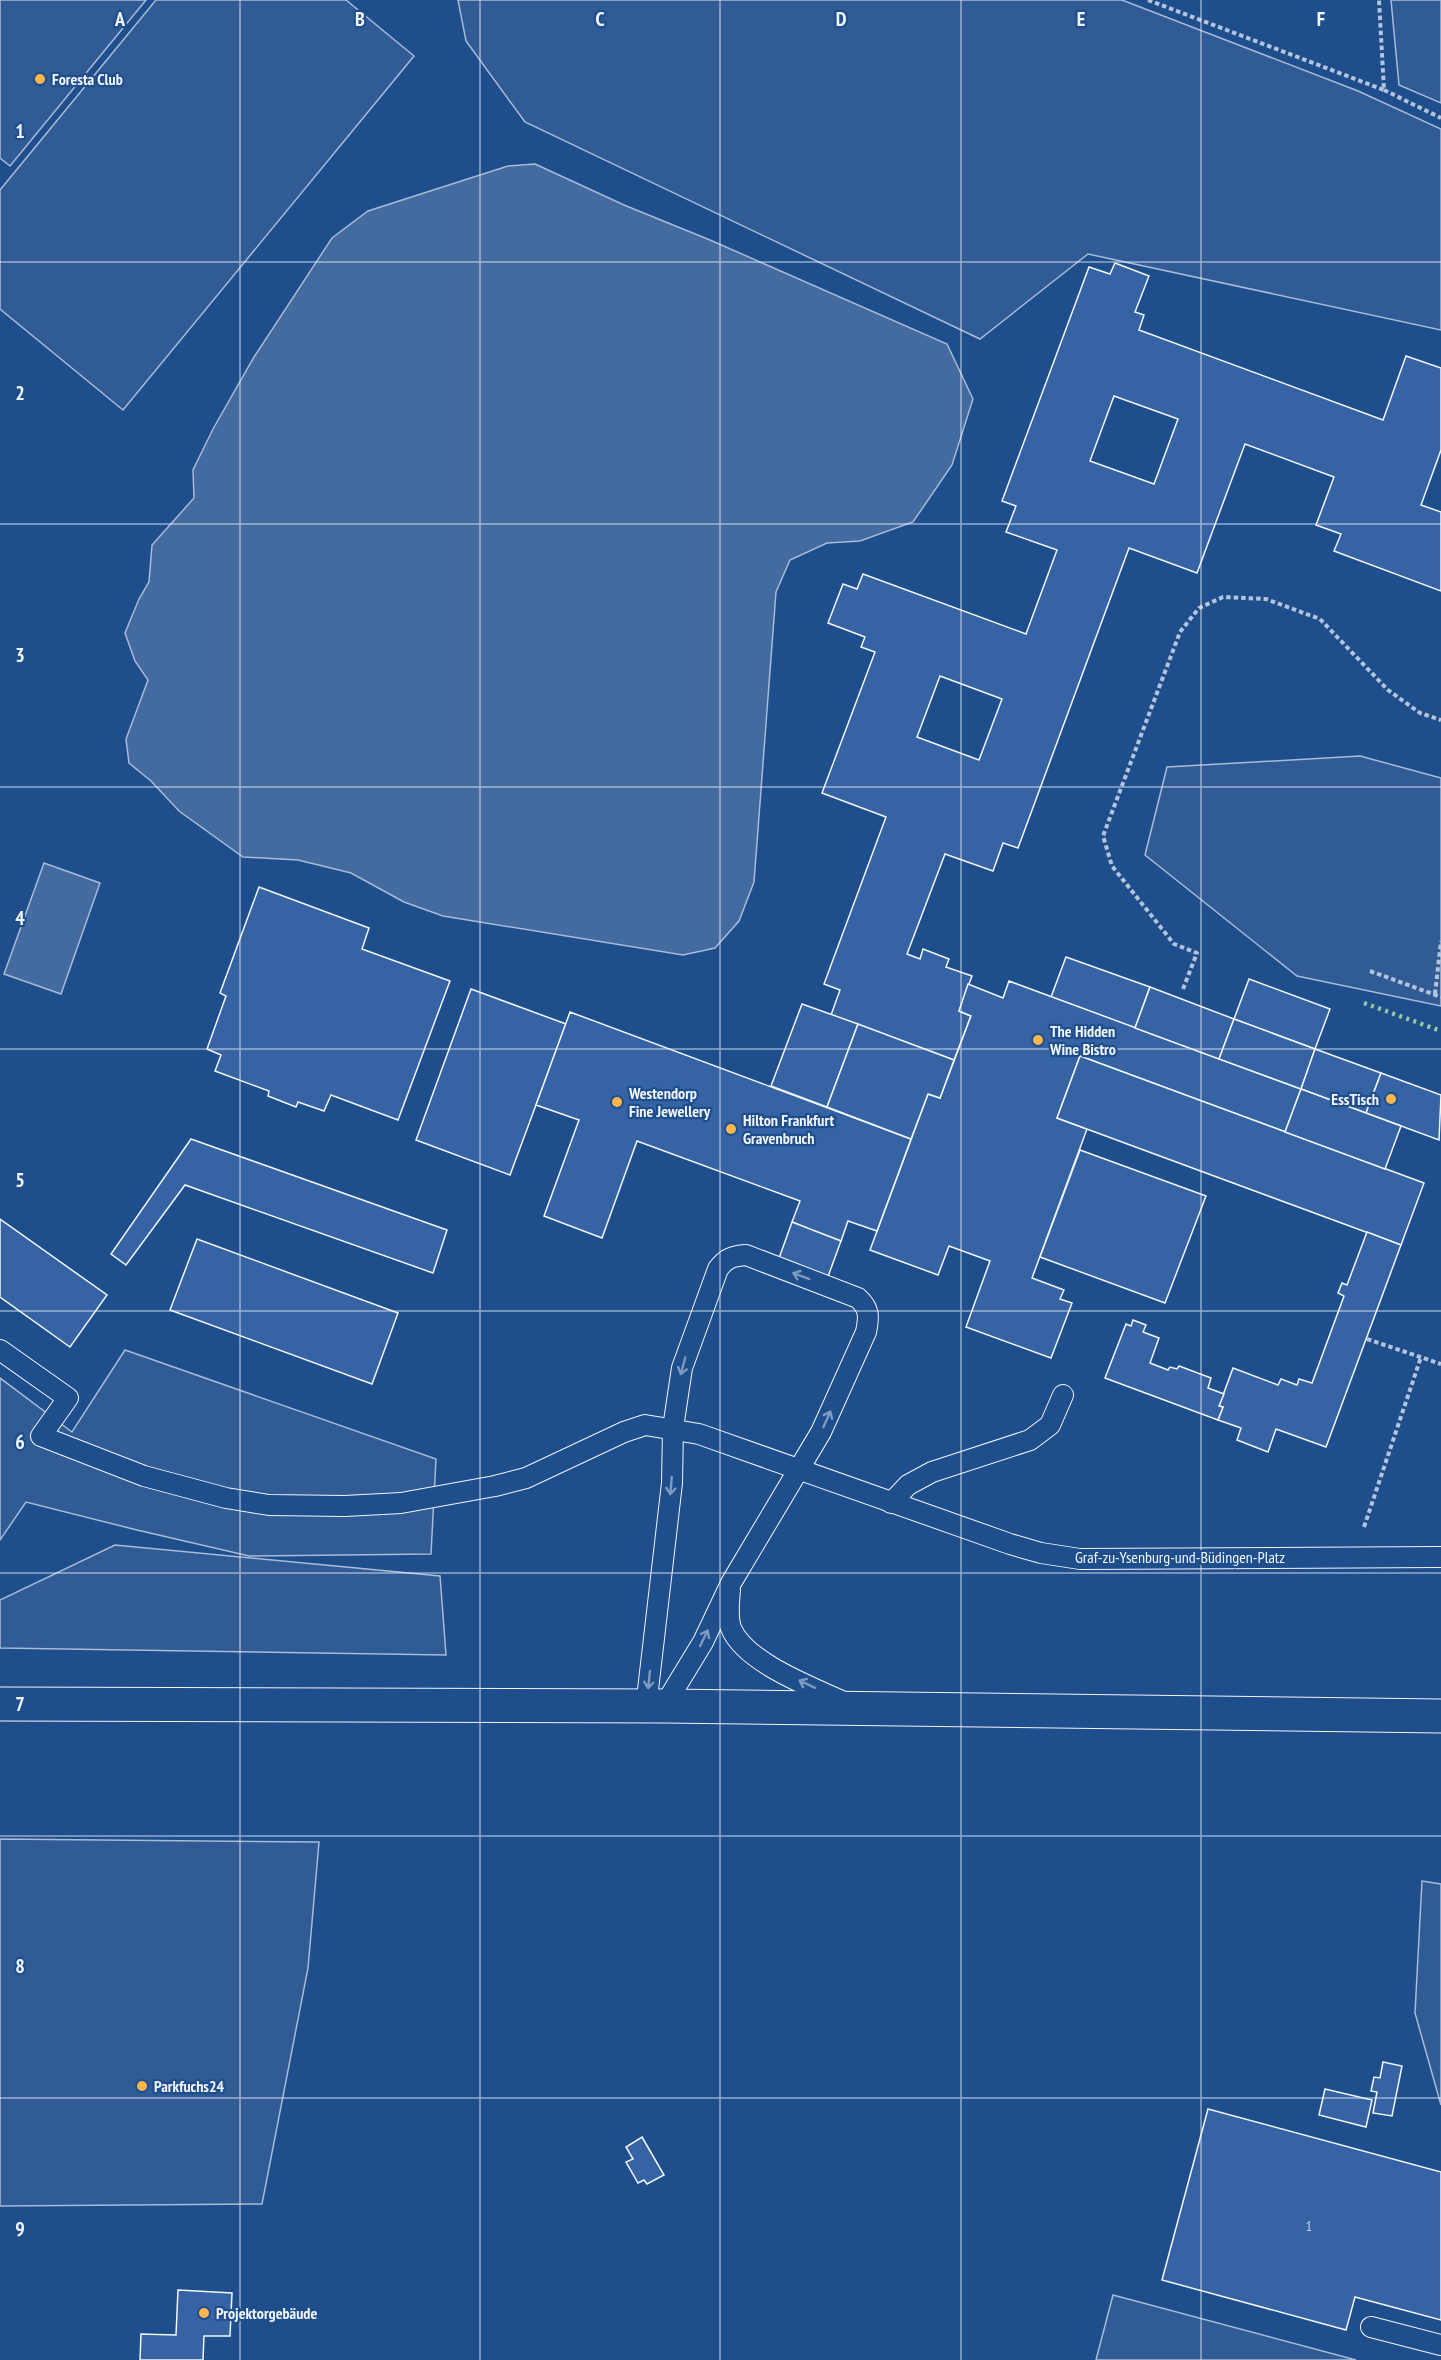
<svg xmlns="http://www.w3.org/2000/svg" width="1441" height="2360" font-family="'PT Sans Narrow',sans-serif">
<rect width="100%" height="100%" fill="#1f4e8c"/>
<!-- built -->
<g fill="#305b95" stroke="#a8bbd7" stroke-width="1.5">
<polygon points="0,0 146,0 10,166 0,158"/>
<polygon points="156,0 346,0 414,56 123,410 0,309 0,190"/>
<polygon points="458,0 1122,0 1358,91 1441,129 1441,330 1088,254 980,339 525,122 466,41"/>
<polygon points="1391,0 1441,0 1441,103 1399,85"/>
<polygon points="1360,756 1441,778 1441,1006 1297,976 1145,855 1167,767"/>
<polygon points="125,1350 436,1459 431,1554 249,1556 137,1530 26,1502 0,1540 0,1378 72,1432"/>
<polygon points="115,1545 440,1576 446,1655 0,1648 0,1600"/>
<polygon points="0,1839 319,1842 308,1968 262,2204 0,2206"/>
<polygon points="1422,1881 1441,1884 1441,2105 1415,2013"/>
<polygon points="1113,2295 1356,2360 1096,2360"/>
</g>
<!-- water -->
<g fill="#446ba0" stroke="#a8bbd7" stroke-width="1.5">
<polygon points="535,164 624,205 710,240 947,344 973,399 952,465 913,522 860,541 827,543 790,560 776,592 754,882 739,921 715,948 683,955 443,916 404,902 351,873 298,860 243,857 179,811 151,781 129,763 126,739 148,680 135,661 125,633 139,599 149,582 152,545 194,498 193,470 213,429 254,357 332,238 368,211 508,166"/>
<polygon points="44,863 100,883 61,994 4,974"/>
</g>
<!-- building -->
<g fill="#3563a3" stroke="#f2f6ff" stroke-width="1.5" fill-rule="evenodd">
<path d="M1115,263L1149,276L1135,312L1144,315L1139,330L1383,420L1406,356L1441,368V450L1421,505L1441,512V591L1334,551L1341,534L1316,525L1334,477L1245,444L1197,573L1129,548L1018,848L1003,843L993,871L945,854L907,954L920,959L923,949L949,959L946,967L972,976L959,1011L971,1016L954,1060L831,1015L840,990L824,984L886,817L822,793L875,652L861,647L865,637L828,623L843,584L857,589L863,574L1026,634L1057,550L1006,532L1016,506L1002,501L1089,267L1110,274ZM1114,396L1178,419L1154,484L1090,461ZM940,676L1002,699L979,760L917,737Z"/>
<polygon points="259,887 369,928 362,949 450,981 398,1120 331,1095 324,1111 298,1102 296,1107 268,1096 269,1091 215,1071 221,1055 207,1049 226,996 220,993"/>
<polygon points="1066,957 1150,987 1135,1028 1051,997"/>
<polygon points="1249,979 1330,1009 1315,1049 1234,1019"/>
<polygon points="1009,981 1301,1089 1285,1132 1080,1056 1057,1118 1087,1129 1032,1278 1064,1290 1060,1299 1072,1303 1051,1358 966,1327 990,1261 949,1246 938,1275 870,1250 928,1094 940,1098 971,1016 959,1011 968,984 1003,998"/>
<polygon points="1150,987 1234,1019 1219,1059 1135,1028"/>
<polygon points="471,989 566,1024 510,1175 416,1140"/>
<polygon points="802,1004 858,1024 827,1107 771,1086"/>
<polygon points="570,1012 911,1139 877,1231 848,1221 841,1241 816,1232 792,1222 800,1201 637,1141 602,1238 544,1216 579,1120 536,1105"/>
<polygon points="1234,1019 1315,1049 1301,1089 1219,1059"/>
<polygon points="858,1024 954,1060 940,1098 928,1094 911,1139 827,1107"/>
<polygon points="1315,1049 1381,1073 1366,1113 1301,1089"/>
<polygon points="1080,1056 1424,1183 1401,1245 1057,1118"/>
<polygon points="1381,1073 1441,1095 1439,1140 1366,1113"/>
<polygon points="1301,1089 1401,1126 1385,1169 1285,1132"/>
<polygon points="191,1139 447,1230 433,1273 185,1185 126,1265 111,1254"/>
<polygon points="1080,1150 1206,1196 1165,1303 1040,1257"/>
<polygon points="0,1219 107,1295 70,1347 0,1297"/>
<polygon points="792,1222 841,1241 822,1293 773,1275"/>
<polygon points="1367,1232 1401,1245 1326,1447 1276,1429 1268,1452 1237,1440 1241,1428 1218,1420 1223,1407 1219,1406 1233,1368 1278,1385 1281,1379 1297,1385 1299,1379 1312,1383 1344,1296 1338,1293 1342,1283 1347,1285"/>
<polygon points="197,1239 398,1313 372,1384 170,1310"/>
<polygon points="1133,1320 1146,1325 1143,1332 1159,1338 1150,1363 1168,1370 1170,1367 1177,1369 1179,1366 1211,1378 1208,1388 1224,1394 1219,1406 1223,1407 1218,1420 1105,1378 1126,1324 1131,1326"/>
<polygon points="1383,2062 1402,2066 1392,2116 1373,2113 1377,2092 1371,2091 1374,2077 1380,2078"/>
<polygon points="1325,2089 1372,2100 1366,2127 1319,2115"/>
<polygon points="1208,2109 1441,2172 1441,2320 1355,2297 1346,2330 1162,2280"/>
<polygon points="642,2137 664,2175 647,2184 644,2180 638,2183 626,2162 633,2159 626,2147"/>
<polygon points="178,2290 232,2293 230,2336 204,2336 203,2360 140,2360 141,2334 176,2335"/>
</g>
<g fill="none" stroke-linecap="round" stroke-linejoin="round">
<defs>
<g id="lane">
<polyline points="0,1350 68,1398 41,1436 144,1476 226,1498 269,1505 345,1506 401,1503 495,1486 526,1478 624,1432 645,1425 699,1434 1010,1544 1041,1553 1080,1559 1441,1557"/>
<polyline points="891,1503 908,1485 932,1472 1030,1440 1050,1425 1063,1395"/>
<path d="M730,1590C729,1602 727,1616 731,1628C745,1663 814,1688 846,1703"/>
<path d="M646,1707L672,1483L673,1428L682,1368L718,1269C726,1258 733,1256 746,1255L858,1298C870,1309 869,1317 866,1332L821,1432L731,1583L703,1642L664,1706"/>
<polyline points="1371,2327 1441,2345"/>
</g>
<polyline id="primary" points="0,1704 664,1706 1441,1716"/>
</defs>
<!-- lane casing -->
<use href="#lane" stroke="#f2f6ff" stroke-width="22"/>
<!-- primary casing -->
<use href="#primary" stroke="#f2f6ff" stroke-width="35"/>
<!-- path -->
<g stroke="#b3c4dc" stroke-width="4" stroke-dasharray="4.5 3" stroke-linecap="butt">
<polyline points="1148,0 1384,90 1379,0"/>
<polyline points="1384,90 1441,118"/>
<polyline points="1370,971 1441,997"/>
<polyline points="1183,989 1197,953 1174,944 1112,866 1103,836 1180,632 1199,608 1223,597 1266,599 1320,619 1388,690 1420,713 1441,720"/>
<polyline points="1435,994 1441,941"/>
<polyline points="1367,1339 1441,1364"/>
<polyline points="1364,1527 1421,1357"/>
</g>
<!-- lane -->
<use href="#lane" stroke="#1f4e8c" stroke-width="20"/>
<!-- primary -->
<use href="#primary" stroke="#1f4e8c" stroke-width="33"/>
<!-- hedge -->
<polyline stroke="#97c8a6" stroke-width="4.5" stroke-dasharray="3 4.5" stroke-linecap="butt" points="1364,1003 1441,1031"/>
</g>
<!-- one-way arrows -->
<defs><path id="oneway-shaft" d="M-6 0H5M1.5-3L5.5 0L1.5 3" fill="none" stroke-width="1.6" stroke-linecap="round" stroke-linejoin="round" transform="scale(1.5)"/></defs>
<g stroke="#7e9ac0">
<use href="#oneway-shaft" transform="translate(801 1276) rotate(-160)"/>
<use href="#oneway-shaft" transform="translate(683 1366) rotate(105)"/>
<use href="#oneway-shaft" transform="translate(827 1419) rotate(-66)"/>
<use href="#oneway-shaft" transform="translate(671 1486) rotate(95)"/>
<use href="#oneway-shaft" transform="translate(704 1638) rotate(-64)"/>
<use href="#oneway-shaft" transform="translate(649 1680) rotate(96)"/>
<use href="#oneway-shaft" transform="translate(807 1684) rotate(-155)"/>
</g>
<!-- grid -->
<path fill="none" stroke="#f2f6ff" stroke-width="1.5" stroke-opacity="0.55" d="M240,0V2360M480,0V2360M720,0V2360M961,0V2360M1201,0V2360M0,262H1441M0,524H1441M0,787H1441M0,1049H1441M0,1311H1441M0,1573H1441M0,1836H1441M0,2098H1441"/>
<!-- markers -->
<g fill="#ffb74d" stroke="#1f4e8c" stroke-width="2">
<circle cx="40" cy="79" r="6"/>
<circle cx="1038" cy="1040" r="6"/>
<circle cx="1391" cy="1099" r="6"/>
<circle cx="617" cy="1102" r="6"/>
<circle cx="731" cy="1129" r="6"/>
<circle cx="142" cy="2086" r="6"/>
<circle cx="204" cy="2313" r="6"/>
</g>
<g text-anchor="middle" stroke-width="4.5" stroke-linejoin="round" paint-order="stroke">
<!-- number labels -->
<g font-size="14" fill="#c3d1e8">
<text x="1309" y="2231">1</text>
</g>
<!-- poi labels -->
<g font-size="16" font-weight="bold" fill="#f2f6ff" stroke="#1f4e8c" text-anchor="start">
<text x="52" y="85">Foresta Club</text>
<text x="1050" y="1037">The Hidden<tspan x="1050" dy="18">Wine Bistro</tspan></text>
<text x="629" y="1099">Westendorp<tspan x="629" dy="18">Fine Jewellery</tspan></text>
<text x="1379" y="1105" text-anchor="end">EssTisch</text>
<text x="743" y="1126">Hilton Frankfurt<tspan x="743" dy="18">Gravenbruch</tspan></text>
<text x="154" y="2092">Parkfuchs24</text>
<text x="216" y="2319">Projektorgebäude</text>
</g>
<!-- street labels -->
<g font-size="16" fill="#f2f6ff" stroke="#1f4e8c">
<text x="1180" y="1563">Graf-zu-Ysenburg-und-Büdingen-Platz</text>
</g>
</g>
<g font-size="20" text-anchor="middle" font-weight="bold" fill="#f2f6ff" stroke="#1f4e8c" stroke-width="4.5" stroke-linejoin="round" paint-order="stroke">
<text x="120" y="26">A</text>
<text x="360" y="26">B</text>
<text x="600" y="26">C</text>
<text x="841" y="26">D</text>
<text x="1081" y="26">E</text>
<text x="1321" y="26">F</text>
<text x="20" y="138">1</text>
<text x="20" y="400">2</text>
<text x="20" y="662">3</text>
<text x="20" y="925">4</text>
<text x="20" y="1187">5</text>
<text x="20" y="1449">6</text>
<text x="20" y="1711">7</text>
<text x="20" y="1973">8</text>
<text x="20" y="2236">9</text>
</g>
</svg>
